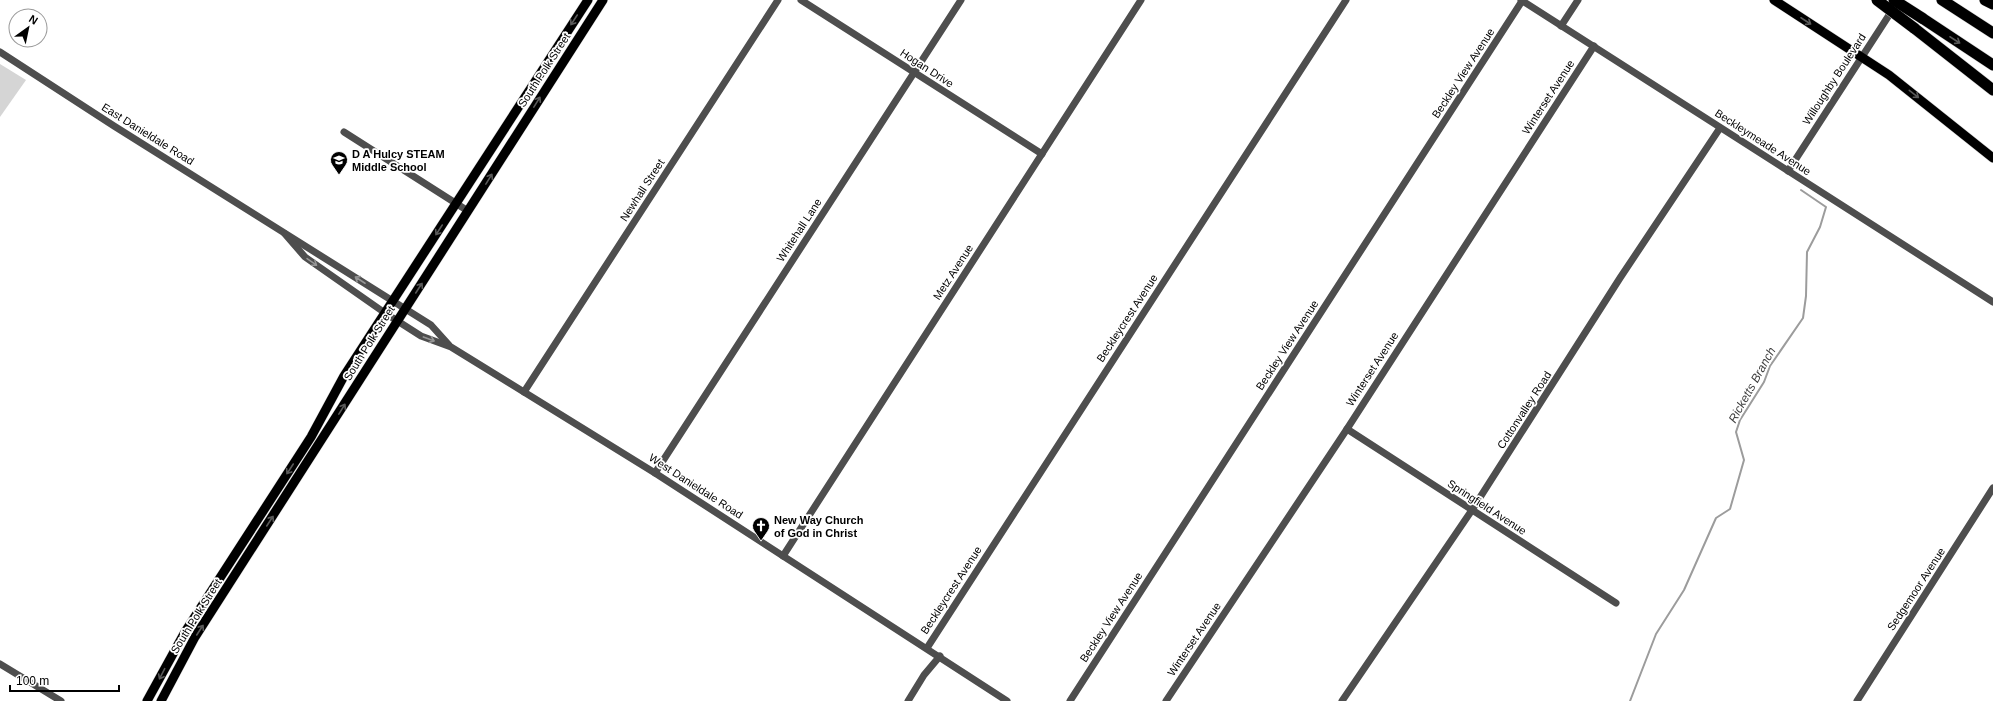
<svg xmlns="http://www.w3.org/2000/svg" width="1993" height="701" font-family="Helvetica,sans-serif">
<rect width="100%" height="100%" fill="#fff"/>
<!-- green -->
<polygon fill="#d5d5d5" points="0,64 26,80 0,117"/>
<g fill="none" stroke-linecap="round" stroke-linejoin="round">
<!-- stream -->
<polyline stroke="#9c9c9c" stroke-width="2" points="1630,701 1656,634 1684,590 1716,518 1730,509 1744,460 1736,432 1740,420 1764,382 1770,366 1803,318 1806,296 1807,252 1820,227 1826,207 1801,190"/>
<defs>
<g id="major">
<polyline points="1774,0 1889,75 1993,158"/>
<polyline points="147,701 185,632 311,437 344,376 588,0"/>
<polyline points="161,701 195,637 603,0"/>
</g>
<g id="highway">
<polyline points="1942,0 1993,33"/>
<polyline points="1985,0 1993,4"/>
<polyline points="1922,18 1993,65"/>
<polyline points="1914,28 1993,90"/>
</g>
</defs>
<!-- major casing -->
<use href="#major" stroke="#dbdbdb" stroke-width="10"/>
<!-- highway casing -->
<use href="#highway" stroke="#dbdbdb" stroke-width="12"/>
<!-- minor -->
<g stroke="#4e4e4e" stroke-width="7">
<polyline points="801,0 1042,154"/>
<polyline points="1521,0 1993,302"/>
<polyline points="1561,26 1578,0"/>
<polyline points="0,52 114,126 431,325 449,345"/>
<polyline points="344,132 468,211"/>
<polyline points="1788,171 1893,9"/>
<polyline points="285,234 305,257 385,313 421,336 451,347 655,473 1007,701"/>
<polyline points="524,392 778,0"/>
<polyline points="1347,429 1616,603"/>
<polyline points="655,473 961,0"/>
<polyline points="783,556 1141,0"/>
<polyline points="927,648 1346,0"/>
<polyline points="0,664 61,701"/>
<polyline points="908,701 924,675 940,656"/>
<polyline points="1070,701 1522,1"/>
<polyline points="1166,701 1347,429 1594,46"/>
<polyline points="1342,701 1472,510 1620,278 1720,128"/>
<polyline points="1857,701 1993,488"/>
</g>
<!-- major -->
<use href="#major" stroke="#000" stroke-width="9"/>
<!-- highway -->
<use href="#highway" stroke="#000" stroke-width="11"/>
<defs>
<g id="highway-bridge">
<polyline points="1877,0 1914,28"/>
<polyline points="1894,0 1922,18"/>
</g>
</defs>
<!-- highway-bridge casing -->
<use href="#highway-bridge" stroke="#dbdbdb" stroke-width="12" stroke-linecap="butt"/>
<!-- highway-bridge -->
<use href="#highway-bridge" stroke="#000" stroke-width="11"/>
</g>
<!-- one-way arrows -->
<defs><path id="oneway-shaft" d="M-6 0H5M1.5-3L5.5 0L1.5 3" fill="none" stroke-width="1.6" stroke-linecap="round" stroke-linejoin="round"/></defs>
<g stroke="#595959">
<use href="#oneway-shaft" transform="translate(574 20) rotate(123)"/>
<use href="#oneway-shaft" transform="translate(1806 21) rotate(33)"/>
<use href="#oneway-shaft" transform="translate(1955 40) rotate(33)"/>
<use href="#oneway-shaft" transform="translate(1914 94) rotate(38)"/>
<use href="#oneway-shaft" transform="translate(537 102) rotate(-58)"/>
<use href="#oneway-shaft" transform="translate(489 179) rotate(-58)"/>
<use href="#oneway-shaft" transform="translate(439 230) rotate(123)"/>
<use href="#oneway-shaft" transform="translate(419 288) rotate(-57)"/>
<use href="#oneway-shaft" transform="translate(342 409) rotate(-58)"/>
<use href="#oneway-shaft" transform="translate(290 469) rotate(123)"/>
<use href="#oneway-shaft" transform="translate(270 521) rotate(-57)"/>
<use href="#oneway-shaft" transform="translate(200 630) rotate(-57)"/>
<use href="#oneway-shaft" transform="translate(162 674) rotate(117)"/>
</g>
<g stroke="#959595">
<use href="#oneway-shaft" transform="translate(312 262) rotate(35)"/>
<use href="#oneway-shaft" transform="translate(360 280) rotate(-147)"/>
<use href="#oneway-shaft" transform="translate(429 339) rotate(20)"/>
</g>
<!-- icons -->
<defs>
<symbol id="school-pin" viewBox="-11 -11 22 30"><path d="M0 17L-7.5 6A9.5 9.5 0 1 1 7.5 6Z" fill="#000" stroke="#fff"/><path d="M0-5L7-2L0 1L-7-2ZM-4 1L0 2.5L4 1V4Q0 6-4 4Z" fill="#fff"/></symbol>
<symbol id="church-pin" viewBox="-11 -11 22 30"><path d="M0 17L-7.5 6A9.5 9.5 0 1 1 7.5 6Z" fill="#000" stroke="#fff"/><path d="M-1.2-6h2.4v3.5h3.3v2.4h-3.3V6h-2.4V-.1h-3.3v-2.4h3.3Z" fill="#fff"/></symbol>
</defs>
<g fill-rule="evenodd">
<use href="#school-pin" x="329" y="150" width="20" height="27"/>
<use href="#church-pin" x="751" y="516" width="20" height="27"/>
</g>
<g text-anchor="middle" stroke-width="3.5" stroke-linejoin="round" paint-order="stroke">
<!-- street labels -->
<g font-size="11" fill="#000" stroke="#fff">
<text transform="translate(927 68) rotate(33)" y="4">Hogan Drive</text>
<text transform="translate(544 70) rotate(-57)" y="4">South Polk Street</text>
<text transform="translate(1463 73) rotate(-57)" y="4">Beckley View Avenue</text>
<text transform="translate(1834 79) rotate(-57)" y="4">Willoughby Boulevard</text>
<text transform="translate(1548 97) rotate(-57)" y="4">Winterset Avenue</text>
<text transform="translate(148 134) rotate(32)" y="4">East Danieldale Road</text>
<text transform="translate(1763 142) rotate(33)" y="4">Beckleymeade Avenue</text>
<text transform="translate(642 190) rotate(-57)" y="4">Newhall Street</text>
<text transform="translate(799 230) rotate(-57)" y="4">Whitehall Lane</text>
<text transform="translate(953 272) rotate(-57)" y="4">Metz Avenue</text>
<text transform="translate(1127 318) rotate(-57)" y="4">Beckleycrest Avenue</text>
<text transform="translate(369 343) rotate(-58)" y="4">South Polk Street</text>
<text transform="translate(1287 345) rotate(-57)" y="4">Beckley View Avenue</text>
<text transform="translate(1372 369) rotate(-57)" y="4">Winterset Avenue</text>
<text transform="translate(1524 410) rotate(-57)" y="4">Cottonvalley Road</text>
<text transform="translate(696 486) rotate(33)" y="4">West Danieldale Road</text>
<text transform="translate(1487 507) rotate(33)" y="4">Springfield Avenue</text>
<text transform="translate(1916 589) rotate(-57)" y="4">Sedgemoor Avenue</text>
<text transform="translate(951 590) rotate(-57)" y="4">Beckleycrest Avenue</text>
<text transform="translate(196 616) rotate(-58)" y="4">South Polk Street</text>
<text transform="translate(1111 617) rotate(-57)" y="4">Beckley View Avenue</text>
<text transform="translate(1194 639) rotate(-56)" y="4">Winterset Avenue</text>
</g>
<!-- poi labels -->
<g font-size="11" font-weight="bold" fill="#000" stroke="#fff" text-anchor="start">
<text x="352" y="158">D A Hulcy STEAM<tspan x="352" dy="13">Middle School</tspan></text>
<text x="774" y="524">New Way Church<tspan x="774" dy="13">of God in Christ</tspan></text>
</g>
<!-- water labels -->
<g font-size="12" font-style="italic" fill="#3d3d3d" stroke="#fff">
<text transform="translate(1752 385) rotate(-61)" y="4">Ricketts Branch</text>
</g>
</g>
<!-- north arrow -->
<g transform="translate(28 28) rotate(33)"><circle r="19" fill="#ffffff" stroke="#999999"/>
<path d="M0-3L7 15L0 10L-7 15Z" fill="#000000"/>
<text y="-6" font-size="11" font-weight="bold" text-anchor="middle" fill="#000000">N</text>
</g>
<!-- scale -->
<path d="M10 685v6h109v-6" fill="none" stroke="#000000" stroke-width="2"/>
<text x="16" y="685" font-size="12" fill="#000000" stroke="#ffffff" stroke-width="3" paint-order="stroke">100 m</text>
</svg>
